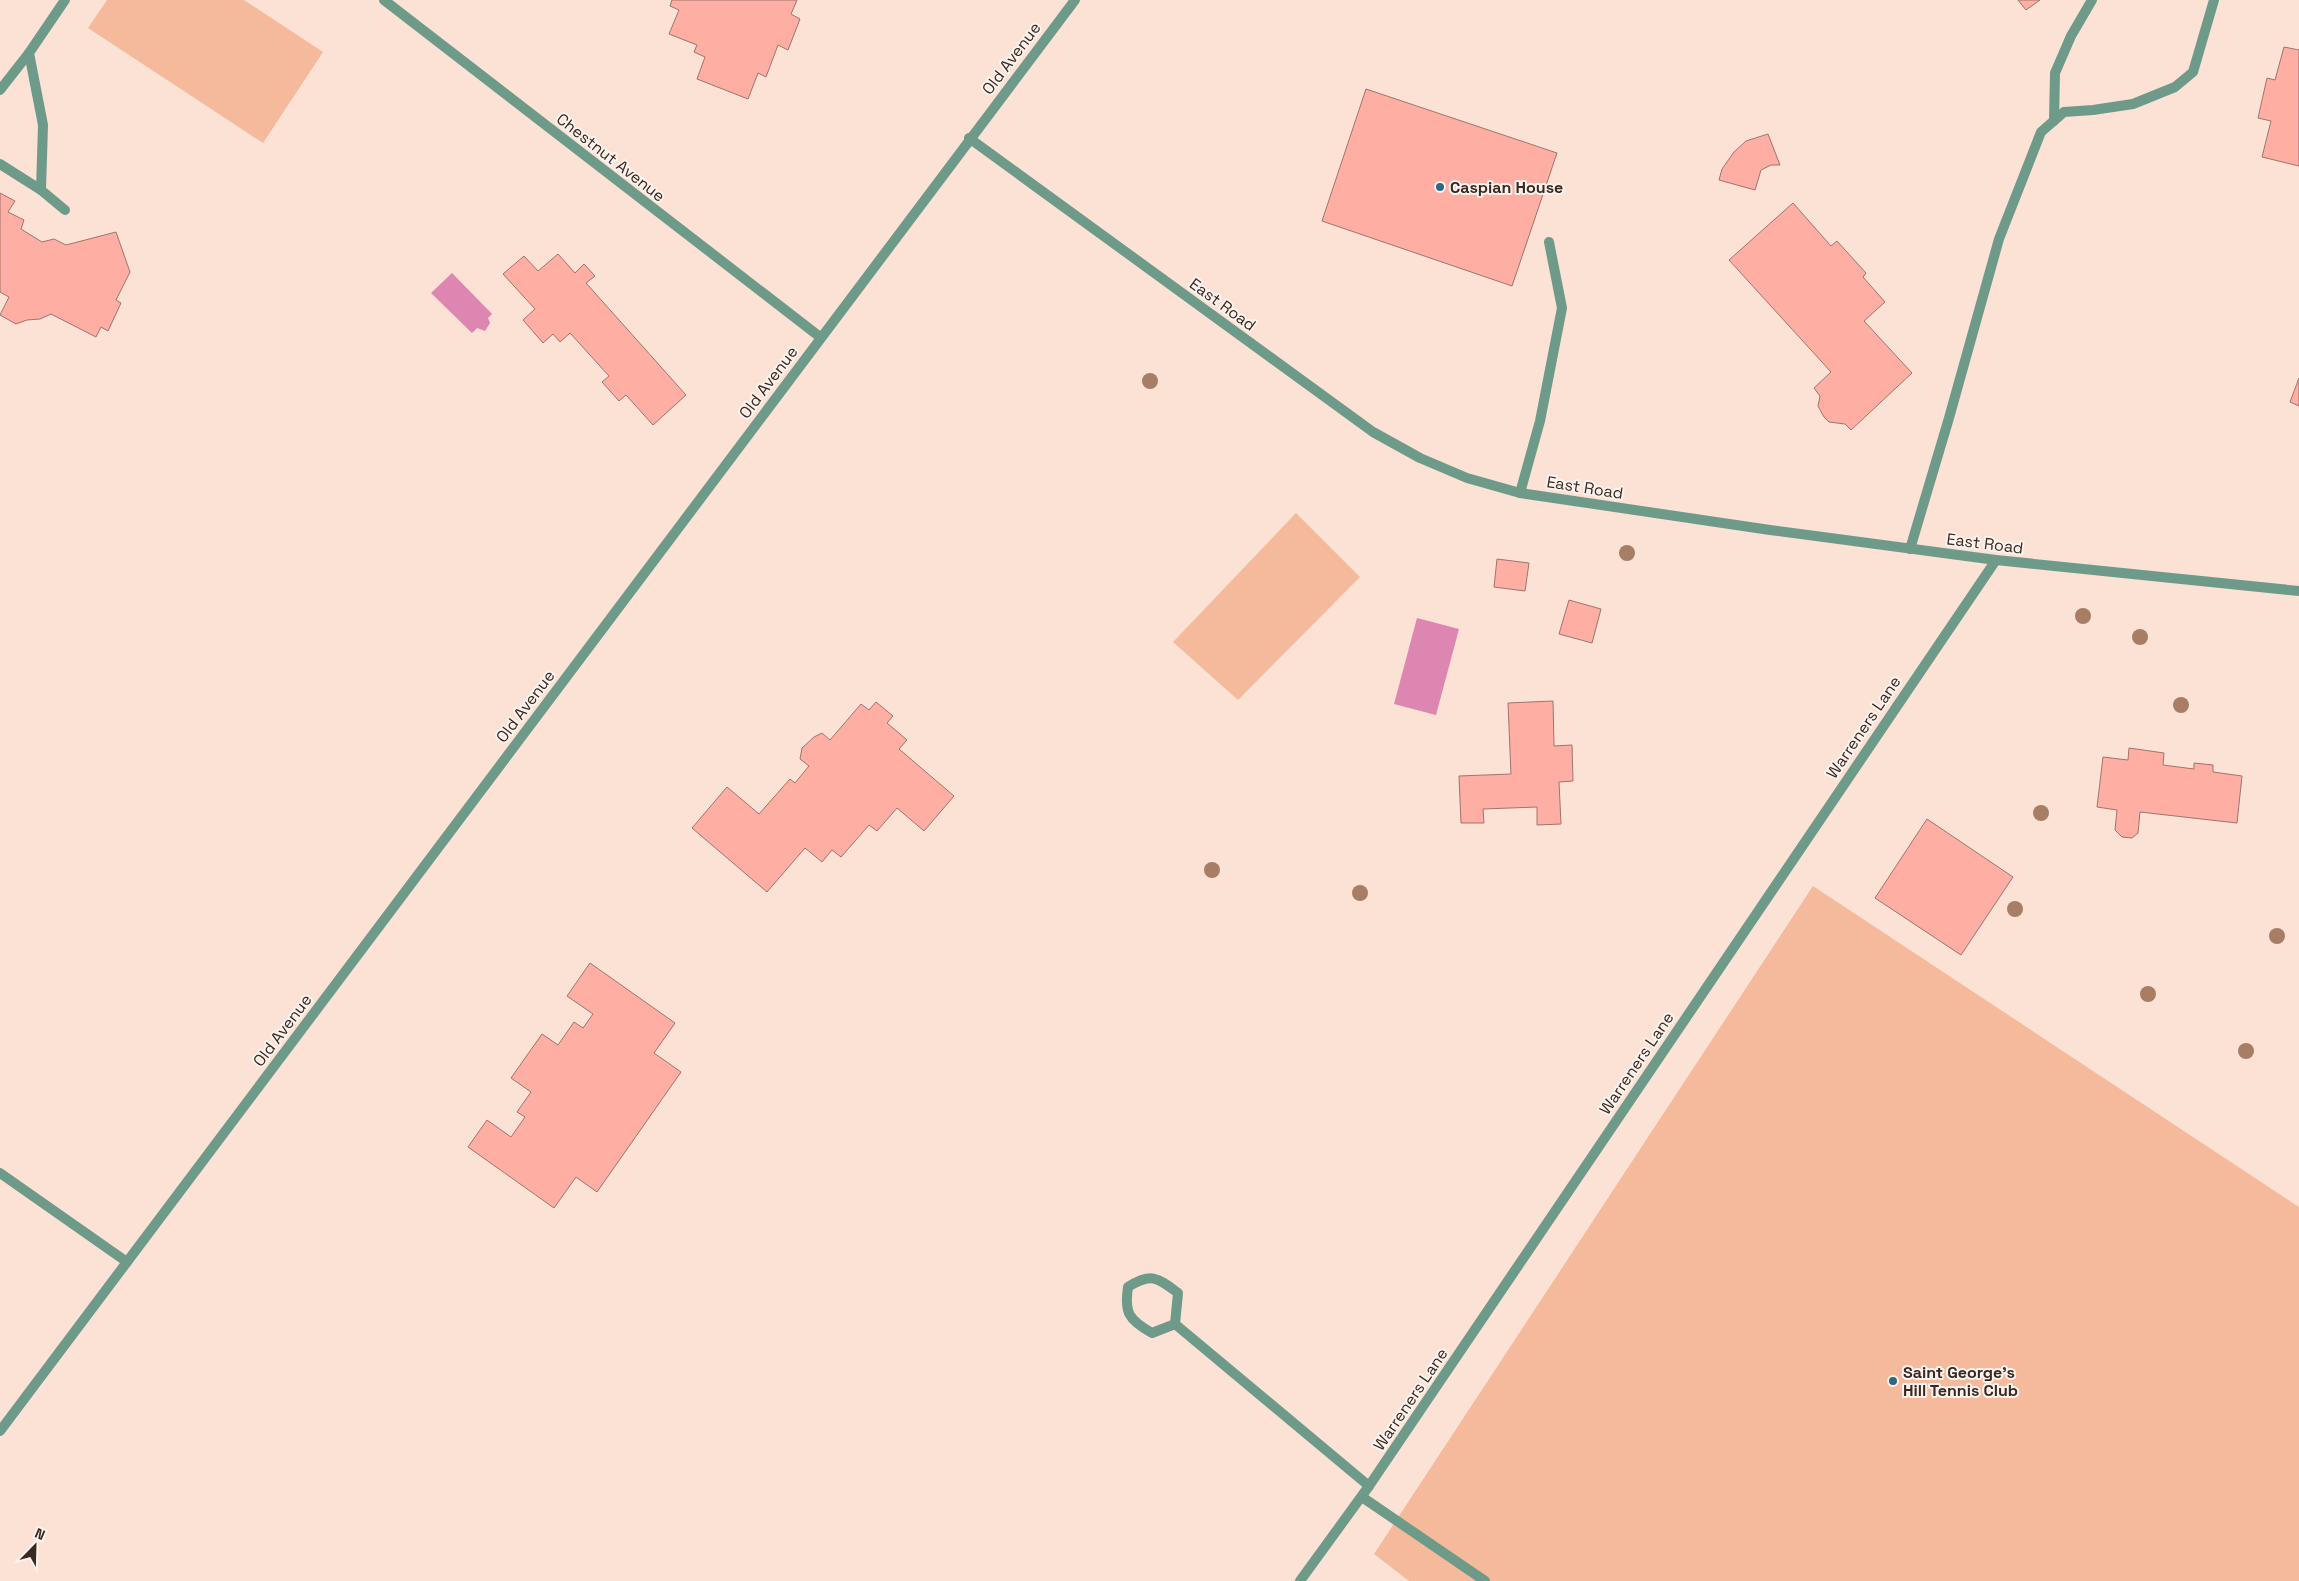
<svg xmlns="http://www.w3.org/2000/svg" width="2299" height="1581" font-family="'Space Grotesk',sans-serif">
<rect width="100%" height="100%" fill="#fce2d4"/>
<!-- green -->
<g fill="#f5ba9b">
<polygon points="107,0 244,0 323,52 263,143 88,28"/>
<polygon points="1296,513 1360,577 1238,700 1173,642"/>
<polygon points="1813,886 2299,1207 2299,1581 1409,1581 1374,1554"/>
</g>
<!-- water -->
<g fill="#dd86b2">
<polygon points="452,273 492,314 488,318 490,323 485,331 477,328 472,333 431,293"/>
<polygon points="1417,618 1459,629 1436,715 1394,704"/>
</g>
<!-- building -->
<g fill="#feaea2" stroke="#a0746d">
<polygon points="672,0 797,0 791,14 800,19 788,50 778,45 766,77 758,73 748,99 697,79 705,57 694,52 697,45 669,34 679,10 670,6"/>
<polygon points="2018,0 2040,0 2026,10"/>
<polygon points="2284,47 2299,50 2299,166 2262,157 2271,121 2258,118 2267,78 2275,80"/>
<polygon points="1366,89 1557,153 1512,286 1322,221"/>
<polygon points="1768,134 1780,165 1771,165 1761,170 1755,190 1719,180 1722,169 1734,152 1746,141"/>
<polygon points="0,193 15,201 8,212 24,220 21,229 42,242 54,239 66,245 116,232 130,272 116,300 121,303 108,331 101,327 96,337 51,314 40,319 27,320 16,324 0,315 9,297 0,292"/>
<polygon points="1793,203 1831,246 1837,241 1866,273 1863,277 1885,302 1864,321 1912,373 1851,430 1845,424 1829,422 1824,417 1818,406 1820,396 1814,388 1831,372 1729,260"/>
<polygon points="558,254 575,273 584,264 595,276 586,283 686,395 653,425 626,395 619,401 602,382 609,376 570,333 560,342 553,334 543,343 523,320 535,309 503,274 524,256 538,271"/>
<polygon points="2299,378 2299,406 2290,402"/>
<polygon points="1497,559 1529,563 1525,591 1494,587"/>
<polygon points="1569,600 1601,609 1592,643 1559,634"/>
<polygon points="1553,701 1554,746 1572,745 1573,781 1559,782 1561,824 1537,825 1537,807 1483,809 1484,823 1461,823 1459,776 1511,774 1508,703"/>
<polygon points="876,702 893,716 887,723 907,740 899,749 954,796 924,831 897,808 877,831 869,825 841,857 832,850 822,862 805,848 767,892 692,828 727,787 759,814 790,779 795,783 809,766 800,759 802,748 814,737 822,733 830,740 861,704 869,710"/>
<polygon points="2129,748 2164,753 2163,765 2194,769 2194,763 2213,765 2213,772 2242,776 2237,823 2140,812 2138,833 2132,838 2122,837 2115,830 2117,810 2097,807 2103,757 2128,760"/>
<polygon points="1927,819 2013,877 1961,955 1875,898"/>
<polygon points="590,963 675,1023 654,1053 681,1072 597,1192 576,1177 554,1208 468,1147 487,1120 511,1137 525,1117 517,1112 531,1092 511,1078 542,1034 558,1045 574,1022 583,1028 593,1014 567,996"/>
</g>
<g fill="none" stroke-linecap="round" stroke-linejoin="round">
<!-- lane -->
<g stroke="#6e9a8a" stroke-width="10">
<polyline points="65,0 29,53 43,125 41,190 65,210"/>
<polyline points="0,90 29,53"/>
<polyline points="2054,121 2055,73 2071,36 2092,0"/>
<polyline points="0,164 41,190"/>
<polyline points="1520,493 1540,421 1562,308 1549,242"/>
<polyline points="1910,549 1949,418 1999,239 2041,132 2064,112 2093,110 2133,104 2175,87 2193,72 2214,0"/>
<path d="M1175,1324L1152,1333C1129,1320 1124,1313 1128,1287C1152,1272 1158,1278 1178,1293L1175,1324L1369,1486"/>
<polyline points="1362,1497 1485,1581"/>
</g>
<!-- street -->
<g stroke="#6e9a8a" stroke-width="10">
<polyline points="384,0 820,337"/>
<polyline points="969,138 1373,432 1420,458 1467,478 1520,493 1770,530 1996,560 2299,591"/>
<polyline points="0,1173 127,1262"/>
<polyline points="0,1431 1075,0"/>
<polyline points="1300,1581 1369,1486 1996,560"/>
</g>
</g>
<!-- trees -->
<g fill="#a77d63">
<circle cx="1150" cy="381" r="8"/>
<circle cx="1627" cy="553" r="8"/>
<circle cx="2083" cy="616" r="8"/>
<circle cx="2140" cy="637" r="8"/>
<circle cx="2181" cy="705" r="8"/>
<circle cx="2041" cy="813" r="8"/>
<circle cx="1212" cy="870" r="8"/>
<circle cx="1360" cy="893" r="8"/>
<circle cx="2015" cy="909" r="8"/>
<circle cx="2277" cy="936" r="8"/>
<circle cx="2148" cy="994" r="8"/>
<circle cx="2246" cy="1051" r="8"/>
</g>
<!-- markers -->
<g fill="#2e6881" stroke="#fcf3ef" stroke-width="2">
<circle cx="1440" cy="187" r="5"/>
<circle cx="1893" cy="1381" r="5"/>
</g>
<g text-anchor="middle" stroke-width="4" stroke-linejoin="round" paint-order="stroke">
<!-- street labels -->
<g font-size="16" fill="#392920" stroke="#fcf3ef">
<text transform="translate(1011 58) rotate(-53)" y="6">Old Avenue</text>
<text transform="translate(611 157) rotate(38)" y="6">Chestnut Avenue</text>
<text transform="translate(1223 304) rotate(36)" y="6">East Road</text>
<text transform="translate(768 382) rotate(-53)" y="6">Old Avenue</text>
<text transform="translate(1585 487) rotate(9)" y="6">East Road</text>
<text transform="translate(1985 543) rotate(7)" y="6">East Road</text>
<text transform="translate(525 706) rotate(-53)" y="6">Old Avenue</text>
<text transform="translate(1863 727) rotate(-56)" y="6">Warreners Lane</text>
<text transform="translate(282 1030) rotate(-53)" y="6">Old Avenue</text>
<text transform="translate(1636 1063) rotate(-56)" y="6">Warreners Lane</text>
<text transform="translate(1410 1399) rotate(-56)" y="6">Warreners Lane</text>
</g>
<!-- poi labels -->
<g font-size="16" font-weight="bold" fill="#392920" stroke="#fcf3ef" text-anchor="start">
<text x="1450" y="193">Caspian House</text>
<text x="1903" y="1378">Saint George's<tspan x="1903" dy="18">Hill Tennis Club</tspan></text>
</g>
</g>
<!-- north arrow -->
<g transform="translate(35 1546) rotate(23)" stroke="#fcf3ef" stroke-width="4" paint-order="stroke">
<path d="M0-4L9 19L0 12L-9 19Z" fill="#392920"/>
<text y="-8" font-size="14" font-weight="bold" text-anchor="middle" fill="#392920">N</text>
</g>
</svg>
